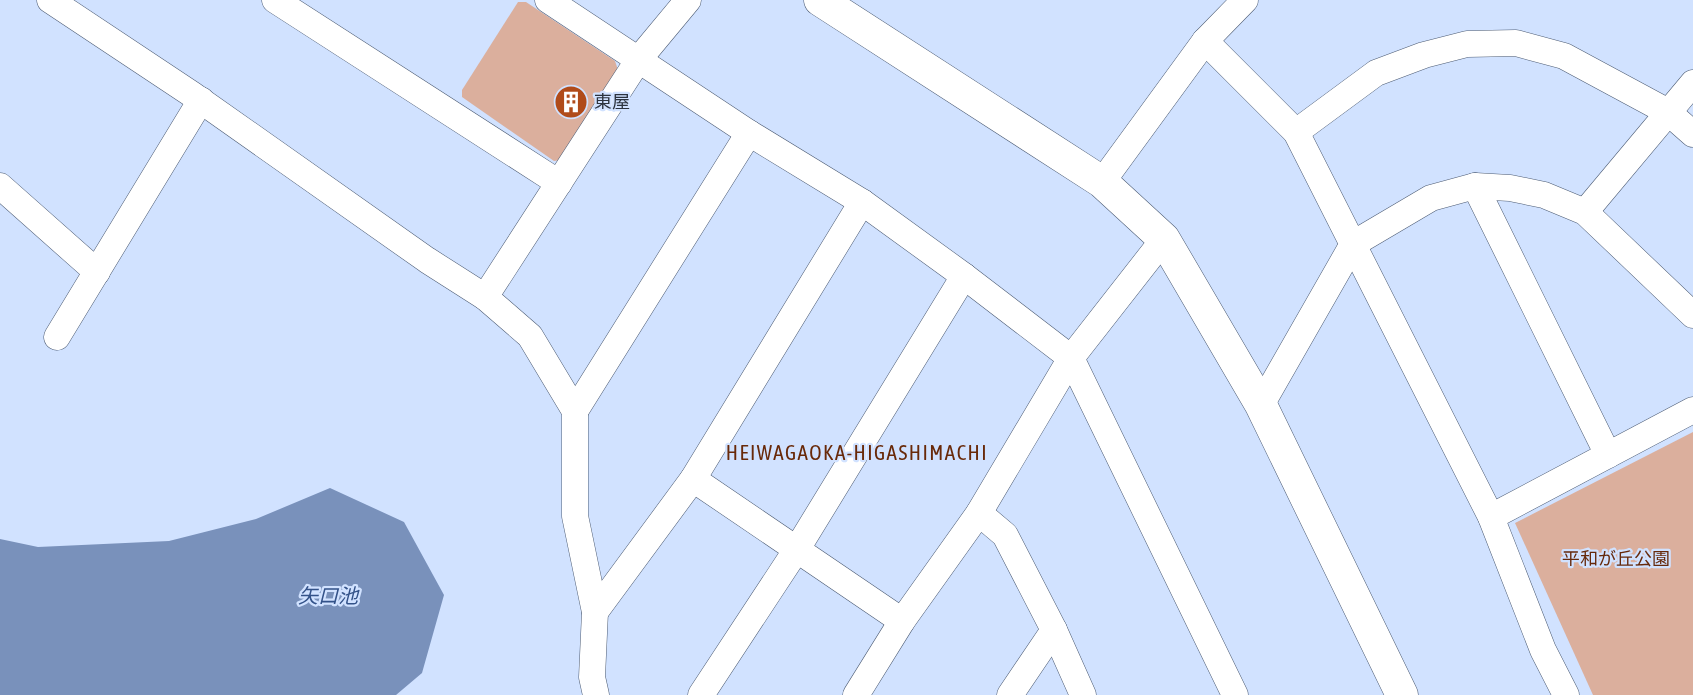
<svg xmlns="http://www.w3.org/2000/svg" width="1693" height="695" font-family="'Asap Condensed','Noto Sans JP',sans-serif">
<rect width="100%" height="100%" fill="#d1e2ff"/>
<!-- green -->
<g fill="#dbaf9d">
<polygon points="518,2 526,2 615,61 618,70 561,160 554,161 462,97 462,90"/>
<polygon points="1693,432 1693,695 1593,695 1515,523"/>
</g>
<!-- water -->
<polygon fill="#7991bb" points="330,488 404,522 444,595 422,673 396,695 0,695 0,539 38,547 169,541 256,519"/>
<!-- building -->
<polygon fill="#93a3bd" stroke="#7786a0" stroke-width="1.5" points="574,88 584,97 568,116 558,108"/>
<g fill="none" stroke-linecap="round" stroke-linejoin="round">
<defs>
<g id="minor">
<polyline points="50,0 193,95 427,260 485,297 530,336 575,411 575,516 595,612 592,677 596,695"/>
<polyline points="275,0 559,183"/>
<polyline points="548,0 749,133 862,202 964,276 1071,358 1235,695"/>
<polyline points="1205,41 1296,132 1491,517 1543,650 1566,695"/>
<polyline points="1296,132 1376,73 1424,55 1467,44 1516,43 1564,56 1668,112 1693,134"/>
<polyline points="1102,182 1205,41 1245,0"/>
<polyline points="0,186 97,272"/>
<polyline points="1475,186 1608,455"/>
<polyline points="1585,212 1693,83"/>
<polyline points="485,297 639,59 688,0"/>
<polyline points="57,337 201,100"/>
<polyline points="1261,405 1353,244 1431,198 1475,186 1510,188 1544,195 1585,212 1693,315"/>
<polyline points="575,411 749,133"/>
<polyline points="693,479 902,621"/>
<polyline points="979,513 1005,535 1054,630 1083,695"/>
<polyline points="1491,517 1693,410"/>
<polyline points="595,612 693,479 862,202"/>
<polyline points="701,695 797,549 964,276"/>
<polyline points="856,695 902,621 979,513 1071,358 1164,239"/>
<polyline points="1010,695 1054,630"/>
</g>
<polyline id="tertiary" points="820,0 1102,182 1164,239 1261,405 1402,695"/>
</defs>
<!-- minor casing -->
<use href="#minor" stroke="#4d5c74" stroke-width="27"/>
<!-- tertiary casing -->
<use href="#tertiary" stroke="#4d5c74" stroke-width="33"/>
<!-- minor -->
<use href="#minor" stroke="#fff" stroke-width="26"/>
<!-- tertiary -->
<use href="#tertiary" stroke="#fff" stroke-width="32"/>
</g>
<!-- icons -->
<defs>
<symbol id="building-disc" viewBox="-11 -11 22 22"><circle r="9.5" fill="#b04b1a" stroke="#d1e2ff"/><path d="M-4-6H4V6H1V3H-1V6H-4ZM-2.5-4.3h1.7v1.8h-1.7ZM.8-4.3h1.7v1.8H.8ZM-2.5-1h1.7V.8h-1.7ZM.8-1h1.7V.8H.8Z" fill="#fff"/></symbol>
</defs>
<g fill-rule="evenodd">
<use href="#building-disc" x="552" y="83" width="38" height="38"/>
</g>
<g text-anchor="middle" stroke-width="4.5" stroke-linejoin="round" paint-order="stroke">
<!-- poi labels -->
<g font-size="18" fill="#2c333e" stroke="#d1e2ff" text-anchor="start">
<text x="594" y="108">東屋</text>
</g>
<!-- park labels -->
<g font-size="18" fill="#66290b" stroke="#d1e2ff">
<text x="1616" y="565">平和が丘公園</text>
</g>
<!-- water labels -->
<g font-size="20" font-style="italic" fill="#335289" stroke="#d1e2ff">
<text x="328" y="603">矢口池</text>
</g>
<!-- quarter labels -->
<g font-size="21" letter-spacing="1.5" fill="#682909" stroke="#d1e2ff">
<text x="857" y="460">HEIWAGAOKA-HIGASHIMACHI</text>
</g>
</g>
</svg>
